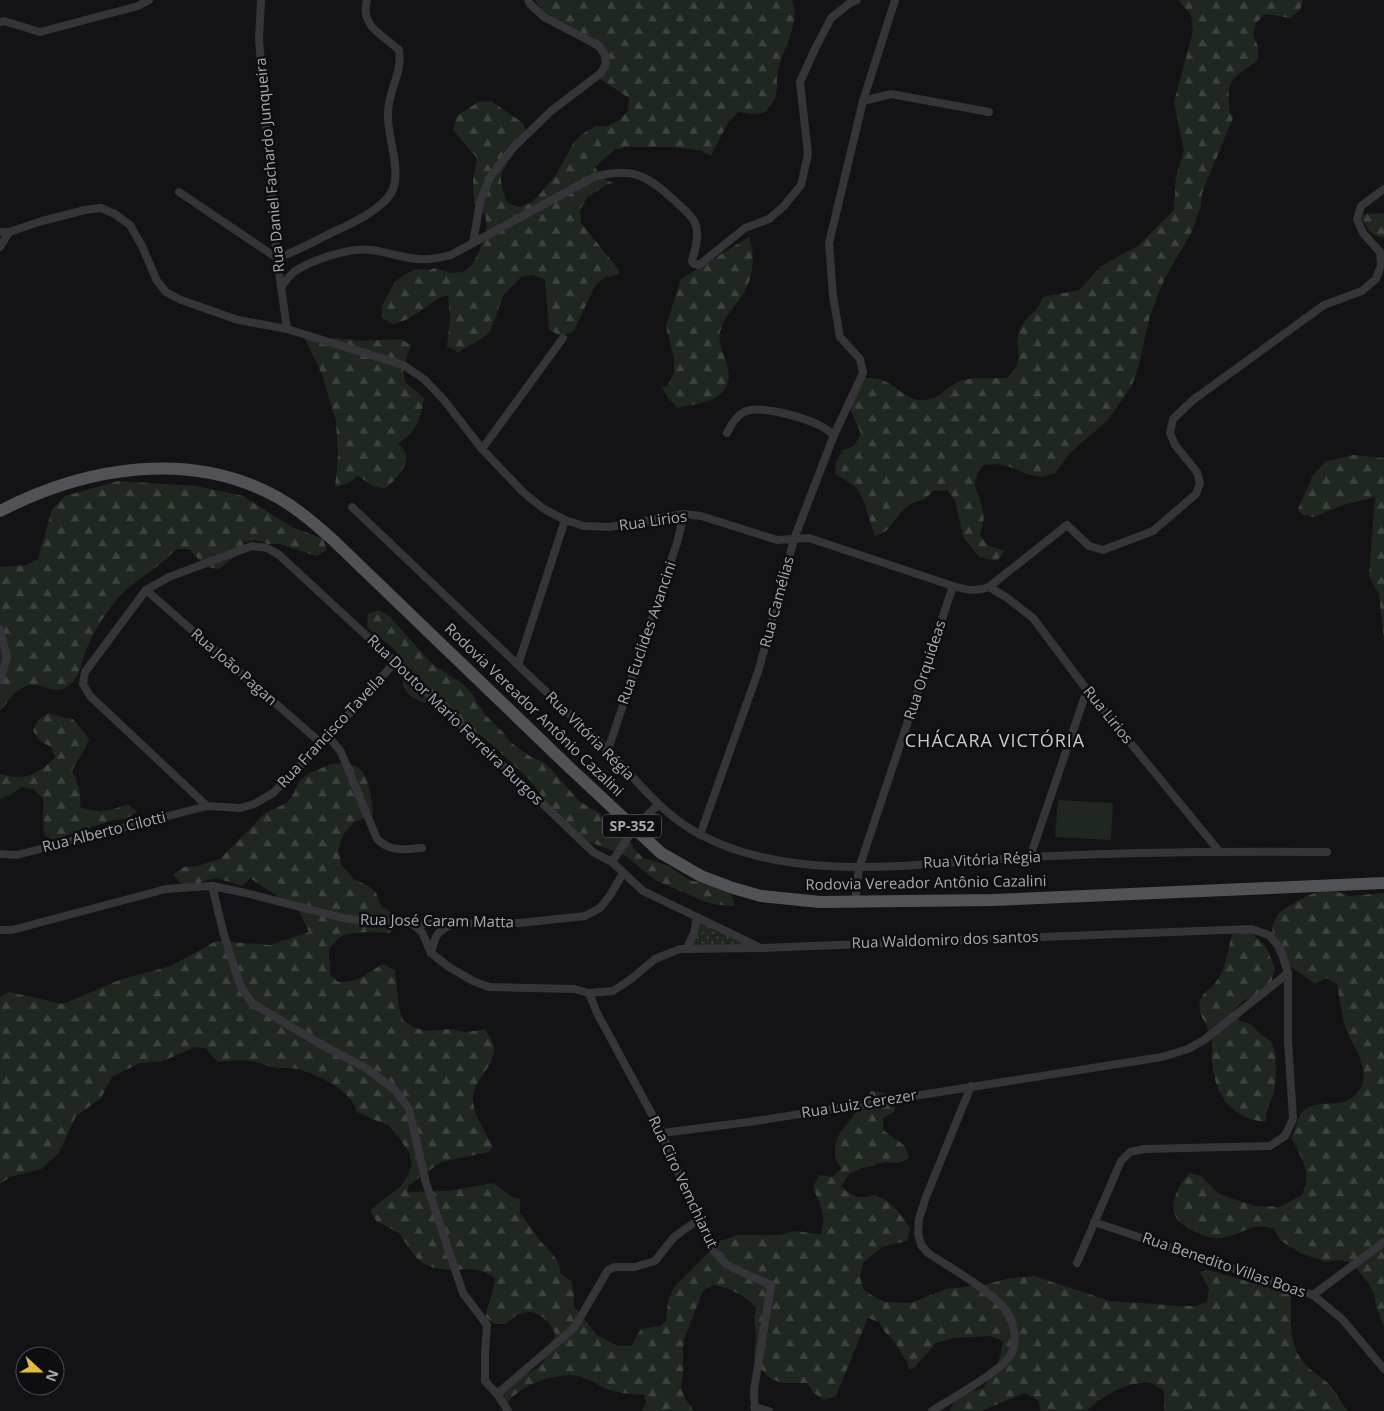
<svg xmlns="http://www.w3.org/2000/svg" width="1384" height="1411" font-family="'Open Sans',sans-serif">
<defs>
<pattern id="green-dots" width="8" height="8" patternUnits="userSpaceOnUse" patternTransform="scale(1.25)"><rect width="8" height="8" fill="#202721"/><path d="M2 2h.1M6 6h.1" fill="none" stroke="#3d443f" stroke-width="1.8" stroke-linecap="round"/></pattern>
<pattern id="forest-firs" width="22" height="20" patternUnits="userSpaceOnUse" patternTransform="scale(1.25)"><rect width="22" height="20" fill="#202721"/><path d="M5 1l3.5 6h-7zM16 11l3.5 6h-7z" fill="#3d443f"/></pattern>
</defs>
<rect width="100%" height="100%" fill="#131315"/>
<!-- green -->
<polygon fill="url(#green-dots)" points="698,920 750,945 690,946"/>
<!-- forest -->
<g fill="url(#forest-firs)">
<path d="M535,0H792C801,24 784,45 779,67C773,88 784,93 764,113L752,114L738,112L729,121L711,156L702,151L675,147H626L614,150L595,167L601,178L613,183L608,184L587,197L580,210L581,223L619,270V275L605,277L595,286L573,332L561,336L549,330L545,280L533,275L521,277L503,296L490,332L480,340L458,352L447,346L450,319L448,295C433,299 429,306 416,314C409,319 401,322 393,324L382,318V306L394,283L404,275L416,269L430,270L435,268L451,273L464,272L473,263L479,252L487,227L485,215L474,203L473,180L477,158L453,130L457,116L478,102L491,101L523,123L527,135C522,145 499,170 501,179C501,187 505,195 507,203L519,207L531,203L539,195L556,175L574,142L585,132L596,126H608L619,120L628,111L629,98L600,79L604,70L599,52L542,10Z"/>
<path d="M1178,0H1303L1300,10L1290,18L1265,14L1256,23L1253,35L1258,47V59C1241,76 1226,74 1229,102C1229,108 1229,113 1233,118L1202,193L1201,206L1191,233L1165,278L1150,315L1139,365L1132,385L1108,420L1070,453L1055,473L1043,477L1030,475L1007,466L995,464L982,465C968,489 979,489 983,511C985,519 982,527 980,535L987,545L1004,551L998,560H991L979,557L963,537L955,500L947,490L934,491L924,499L912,503L902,511L886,531L875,537L863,499L857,488L835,474L836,461L843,450L854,446L861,434L850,409L858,379C867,378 875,377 884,381C897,386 906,400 921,400C943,400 944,386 961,381C975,376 993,379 1007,378L1016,367L1019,355L1017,342L1019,330L1027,318L1037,309L1043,297L1079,290L1101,266L1138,246L1174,210L1176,176L1184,151L1174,102L1193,31L1191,15Z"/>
<path d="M1384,213V238C1372,236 1366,228 1362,218L1364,214Z"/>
<path d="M749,237C756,259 753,280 740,299C732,309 723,319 720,332C716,351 736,368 726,387C716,404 695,403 678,408L670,400L661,387H667L674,373V359L666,326L681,279Z"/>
<path d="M303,336L323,340L336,338L362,341L400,339L411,345L403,369L405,382L424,398C422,411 419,423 411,433C407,437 402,440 398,444C418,458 397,478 385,489L373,486L358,476L347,484L335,487L338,456L336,421L321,372Z"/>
<polygon points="1353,455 1384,458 1384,641 1379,594 1369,576 1375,497 1343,505 1314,517 1302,515 1298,509 1313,475 1325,462"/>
<path d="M118,481L196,486L243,496L292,527L323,539L327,550L316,556L280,544H268L256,540L244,542L238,554L219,569L206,567L189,549H176C157,571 128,582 111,607C101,620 92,635 86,650C81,661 81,675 71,684C53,699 41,679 24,687C14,691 7,703 0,711V567L27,565L38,559L52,509L65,496Z"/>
<polygon points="379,610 390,617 432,664 463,684 472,694 485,715 503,732 510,742 531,757 543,762 552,770 579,801 600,814 609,824 620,829 629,838 634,849 643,858 669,866 689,880 725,888 733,898 734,906 712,904 701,900 655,880 626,856 579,838 546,802 531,781 486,739 434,704 421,702 410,696 403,686 401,661 395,650 367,627 368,614"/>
<path d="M49,713L61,717L73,719L89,739C85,751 77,760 72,771C79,783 81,793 80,807C98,814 110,811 128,804L137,812L126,819L113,820L67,835L56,841L45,836C42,823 44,811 43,798L34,790L22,787L12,794L0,799V774C25,781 36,775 55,758L51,747L40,741L33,731L38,720Z"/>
<path d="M345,763C349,764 354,765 357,767C369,774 372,799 373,813V815L354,822L343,835L338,850L342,866L354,879L370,887L376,893L382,907L393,913L397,925L389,933C376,932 351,931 340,937C336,940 332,945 329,949L330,974L338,982C361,982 365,974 383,964L395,970L399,1008L403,1020L413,1027L426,1031L451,1029L463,1032L475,1031L485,1029C487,1034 493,1041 494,1046C496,1067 472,1079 473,1101C474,1117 486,1133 493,1147L489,1152L441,1162L409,1185L407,1192L448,1191L494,1183L512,1197L520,1199V1213L542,1243L551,1252L558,1262L561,1274L571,1281L574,1292V1306L597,1335L618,1346H631L641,1329L659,1326L666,1321L668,1301L674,1287L720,1241L738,1235H780L795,1231L821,1234C827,1212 820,1207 813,1187L819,1175L832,1177L841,1169L835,1157V1144L840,1132L848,1123L871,1091L885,1093L896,1099L894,1112L883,1118V1130L905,1146L909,1158L898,1163L885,1162L860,1169L848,1175L841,1186C848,1193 854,1198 865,1197C869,1197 873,1195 876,1196C891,1200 903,1216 910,1229L907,1241L882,1247L863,1263L860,1276L863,1289L874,1297L886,1302L911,1303L946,1289L984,1285L1009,1278L1034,1276L1110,1301L1183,1306H1196L1207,1302L1209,1289L1200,1272L1208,1270L1291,1294C1291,1317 1288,1346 1305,1364C1313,1373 1323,1378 1331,1386C1338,1394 1341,1405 1349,1411H1164V1390C1160,1388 1154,1384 1149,1383C1127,1381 1102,1396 1087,1411H1041L1038,1400L1025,1393L981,1411H951L950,1410L953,1403L964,1394L983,1388L998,1367L1003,1341L991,1336L953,1338L936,1343L915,1367L909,1370L907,1362L894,1341L885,1332L879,1322L868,1318L836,1396L824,1400L814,1393L807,1383H781L770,1378L761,1369L754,1359L756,1334L754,1320L756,1307C743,1295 731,1288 713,1285L703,1291L685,1336L683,1348V1375L681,1387L686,1400L694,1411H642L646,1403L644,1395C634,1394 623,1394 613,1391C601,1388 590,1378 577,1376C551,1373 518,1386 503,1408L499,1393L505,1382C536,1372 547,1367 555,1333C543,1310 525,1304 506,1324H494L485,1316L493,1291L495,1278L484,1272L471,1269L447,1270L434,1268L422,1263L413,1254L399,1233L376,1221L370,1210L401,1186L408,1175L412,1163L408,1151L391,1127L357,1112C352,1090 318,1075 298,1069C289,1067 280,1069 271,1067C267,1066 264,1064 260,1063C247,1059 231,1060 218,1062L205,1048L195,1047L161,1062L140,1063L112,1077L101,1098L76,1116L58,1154L41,1169L10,1177L0,1184V997L9,992L63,1004L119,980L171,966L216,941L270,945L309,932L298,910L250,878L242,886L217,878L204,881L193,886L181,884L173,874L184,867L197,866L220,859L265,813L287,803L294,793L299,781L309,773L332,764Z"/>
<path d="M1329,889L1349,896L1384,893V1326L1376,1307L1374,1294L1368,1283L1352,1263L1340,1260L1327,1262L1302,1254L1280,1240L1273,1228C1247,1222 1244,1235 1221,1238C1210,1239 1202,1235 1192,1230C1187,1227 1179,1223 1177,1219C1167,1204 1180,1184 1189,1173L1201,1176L1218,1193L1230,1198L1255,1206L1280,1207L1302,1195L1306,1183V1171L1302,1159L1291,1137C1297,1130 1296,1117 1304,1110C1318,1099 1338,1108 1351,1098C1379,1077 1354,1051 1346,1029C1341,1013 1340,1000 1337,984L1326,978L1315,984L1283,961L1275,952L1272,927L1277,915L1287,907L1309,895Z"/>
<path d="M1250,932L1265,945L1275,968L1272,980L1266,991L1243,1001L1234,1010L1240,1021C1255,1025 1252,1026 1262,1035C1264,1037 1269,1039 1271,1042C1278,1051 1276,1081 1274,1092C1271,1102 1265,1111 1266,1121L1264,1122C1229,1117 1215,1095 1212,1061C1211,1053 1213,1045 1211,1038C1209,1025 1197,1016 1200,1002C1202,992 1211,989 1216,982C1226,969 1228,949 1232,934Z"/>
</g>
<!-- pitch -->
<polygon fill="#202721" points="1058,800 1113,803 1111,840 1055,837"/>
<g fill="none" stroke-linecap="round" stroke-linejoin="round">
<!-- minor -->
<g stroke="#353539" stroke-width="8">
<polyline points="261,0 259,39 277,258 287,329"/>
<polyline points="0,22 4,21 40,32 138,6 149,0"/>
<polyline points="863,101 891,94 989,112"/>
<path d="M179,192L277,258C295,252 311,243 329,234C346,226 365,218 379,206C387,200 394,191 395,181C398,158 387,136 388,113C388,90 403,73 399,50C382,34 360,27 367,0"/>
<path d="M0,232H9L42,221L85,210L101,208L115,214L130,225L142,246L157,281L166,292L181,300L238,320L287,329L403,365L424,379L444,400L482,449L524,493L544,509L565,520L584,526L609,527L684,514L701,516L777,540L809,538L953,586C966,590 976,592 989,587L1067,525L1089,546L1103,550L1153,531L1196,494L1200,483L1197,472L1175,445L1170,433L1173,419L1193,400L1324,305L1362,291L1376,279L1381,265L1380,252L1363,233L1357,219L1361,206L1384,189"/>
<polyline points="473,243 480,202 490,177 512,149 551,111 601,73 606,64 605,55 599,46 544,17 530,4 528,0"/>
<polyline points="0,247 9,232"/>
<path d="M281,287C285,282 289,276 294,272C311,260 350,247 371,250C405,255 415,265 451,255L594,177C632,167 645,174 674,200C680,206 691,214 695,223C700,234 695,250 692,261L694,264L699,265L745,228L769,219L784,206L801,185L808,154L800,82L815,49L831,18L850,3L857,0"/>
<path d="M727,433C731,425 736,416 744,412C760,404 805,418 821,426C825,428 830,432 834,435"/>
<polyline points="482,449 563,338"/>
<path d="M352,507C434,585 517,664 599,742C634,775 657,812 701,835C797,886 927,862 1031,857C1129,852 1228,851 1327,852"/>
<polyline points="989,587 1006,597 1033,618 1087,690 1219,851"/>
<polyline points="146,590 322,744"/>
<polyline points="0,630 7,657 0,680"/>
<polyline points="518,665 565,520"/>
<path d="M329,737L341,752L377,839C392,853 403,849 422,848"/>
<polyline points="608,750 677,543 684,514"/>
<polyline points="207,806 90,696 83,684 85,672 146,590 169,577 252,546 267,548 278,554 395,662 593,852 612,862 643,891 759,947"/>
<polyline points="700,835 759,669 794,539 834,435 863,373 860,359 840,337 833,296 829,243 863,101 895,0"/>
<polyline points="0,854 17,855 207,806 240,808 254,804 273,793 322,744 395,662"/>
<polyline points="1030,857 1087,690"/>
<polyline points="612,862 634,828 658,805"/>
<polyline points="212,886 224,935 240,985 252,1003 320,1044 366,1068 395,1090 409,1109 426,1183 463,1293 487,1325 485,1353 485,1381 497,1394 508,1411"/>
<polyline points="855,902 859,868 953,586"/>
<polyline points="412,924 422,932 431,953 449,967 473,981 489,987 574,989 589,993 613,991 631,979 655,959 680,949 761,948 1251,929 1269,935 1280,948 1288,973 1288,1040 1293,1119 1285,1136 1270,1146 1144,1149 1130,1152 1121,1161 1077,1263"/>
<polyline points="0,930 12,930 166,889 212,886 246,893 347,919 412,924 520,923 585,916 600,908 611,894 623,873"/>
<polyline points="687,948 694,933 697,917"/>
<path d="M431,953C435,939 435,932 449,926"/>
<polyline points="589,993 597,1013 662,1133 698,1220 712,1249 726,1264 744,1273 771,1285 754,1390 755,1411"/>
<polyline points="662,1133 749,1122 1162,1057 1188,1049 1204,1040 1288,973"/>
<polyline points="1094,1222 1313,1295 1342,1319 1384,1369"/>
<polyline points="1313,1295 1384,1242"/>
<polyline points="497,1394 574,1328 608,1270 615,1267 635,1267 655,1261 674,1237 698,1220"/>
<polyline points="754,1407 769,1411"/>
<path d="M932,1411C951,1399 999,1372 1010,1356C1019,1342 1014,1321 1005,1309C991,1291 948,1266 928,1253L921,1245L918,1233L919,1219L926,1197L971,1086"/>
</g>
<!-- primary -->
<path stroke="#515258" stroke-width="12" d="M0,511C85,467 190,449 277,497C298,509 315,524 332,539L569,767L661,853L701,876L733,888L761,896L820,902L993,900L1384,883"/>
</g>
<g text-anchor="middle" stroke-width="5" stroke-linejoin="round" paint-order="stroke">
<!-- shield labels -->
<rect fill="#0e0e10" stroke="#787a83" stroke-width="1" x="603" y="814.5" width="58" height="23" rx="4"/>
<g font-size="14" font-weight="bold" fill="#a6a9b4">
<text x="632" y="831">SP-352</text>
</g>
<!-- street labels -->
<g font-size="15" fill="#a6a9b4" stroke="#0e0e10">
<text transform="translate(270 165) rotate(-95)" y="5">Rua Daniel Fachardo Junqueira</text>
<text transform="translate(653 521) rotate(-8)" y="5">Rua Lirios</text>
<text transform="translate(777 602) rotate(-75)" y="5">Rua Camélias</text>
<text transform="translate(647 633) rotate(-71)" y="5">Rua Euclides Avancini</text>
<text transform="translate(234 667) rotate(41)" y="5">Rua João Pagan</text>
<text transform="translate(925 670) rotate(-72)" y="5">Rua Orquideas</text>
<text transform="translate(534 710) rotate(44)" y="5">Rodovia Vereador Antônio Cazalini</text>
<text transform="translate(1108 715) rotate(51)" y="5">Rua Lirios</text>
<text transform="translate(455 720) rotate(44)" y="5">Rua Doutor Mario Ferreira Burgos</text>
<text transform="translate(331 731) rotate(-47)" y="5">Rua Francisco Tavella</text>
<text transform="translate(590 736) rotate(45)" y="5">Rua Vitória Régia</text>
<text transform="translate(104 832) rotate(-14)" y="5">Rua Alberto Cilotti</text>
<text transform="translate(982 860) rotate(-3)" y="5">Rua Vitória Régia</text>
<text transform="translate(926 883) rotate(-1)" y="5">Rodovia Vereador Antônio Cazalini</text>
<text transform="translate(437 921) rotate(1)" y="5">Rua José Caram Matta</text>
<text transform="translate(945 940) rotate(-2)" y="5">Rua Waldomiro dos santos</text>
<text transform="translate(859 1104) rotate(-9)" y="5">Rua Luiz Cerezer</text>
<text transform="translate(683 1182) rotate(65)" y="5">Rua Ciro Vemchiarut</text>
<text transform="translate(1224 1265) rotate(19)" y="5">Rua Benedito Villas Boas</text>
</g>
<!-- quarter labels -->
<g font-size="18" letter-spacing="1" fill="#c7c8d0" stroke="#0e0e10">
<text x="995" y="747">CHÁCARA VICTÓRIA</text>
</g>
</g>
<!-- north arrow -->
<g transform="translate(40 1371) rotate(111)"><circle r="24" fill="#0e0e10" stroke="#4b4c52"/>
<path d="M0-4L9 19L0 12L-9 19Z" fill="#debd41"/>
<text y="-8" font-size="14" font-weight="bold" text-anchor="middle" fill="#a6a9b4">N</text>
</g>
</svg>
